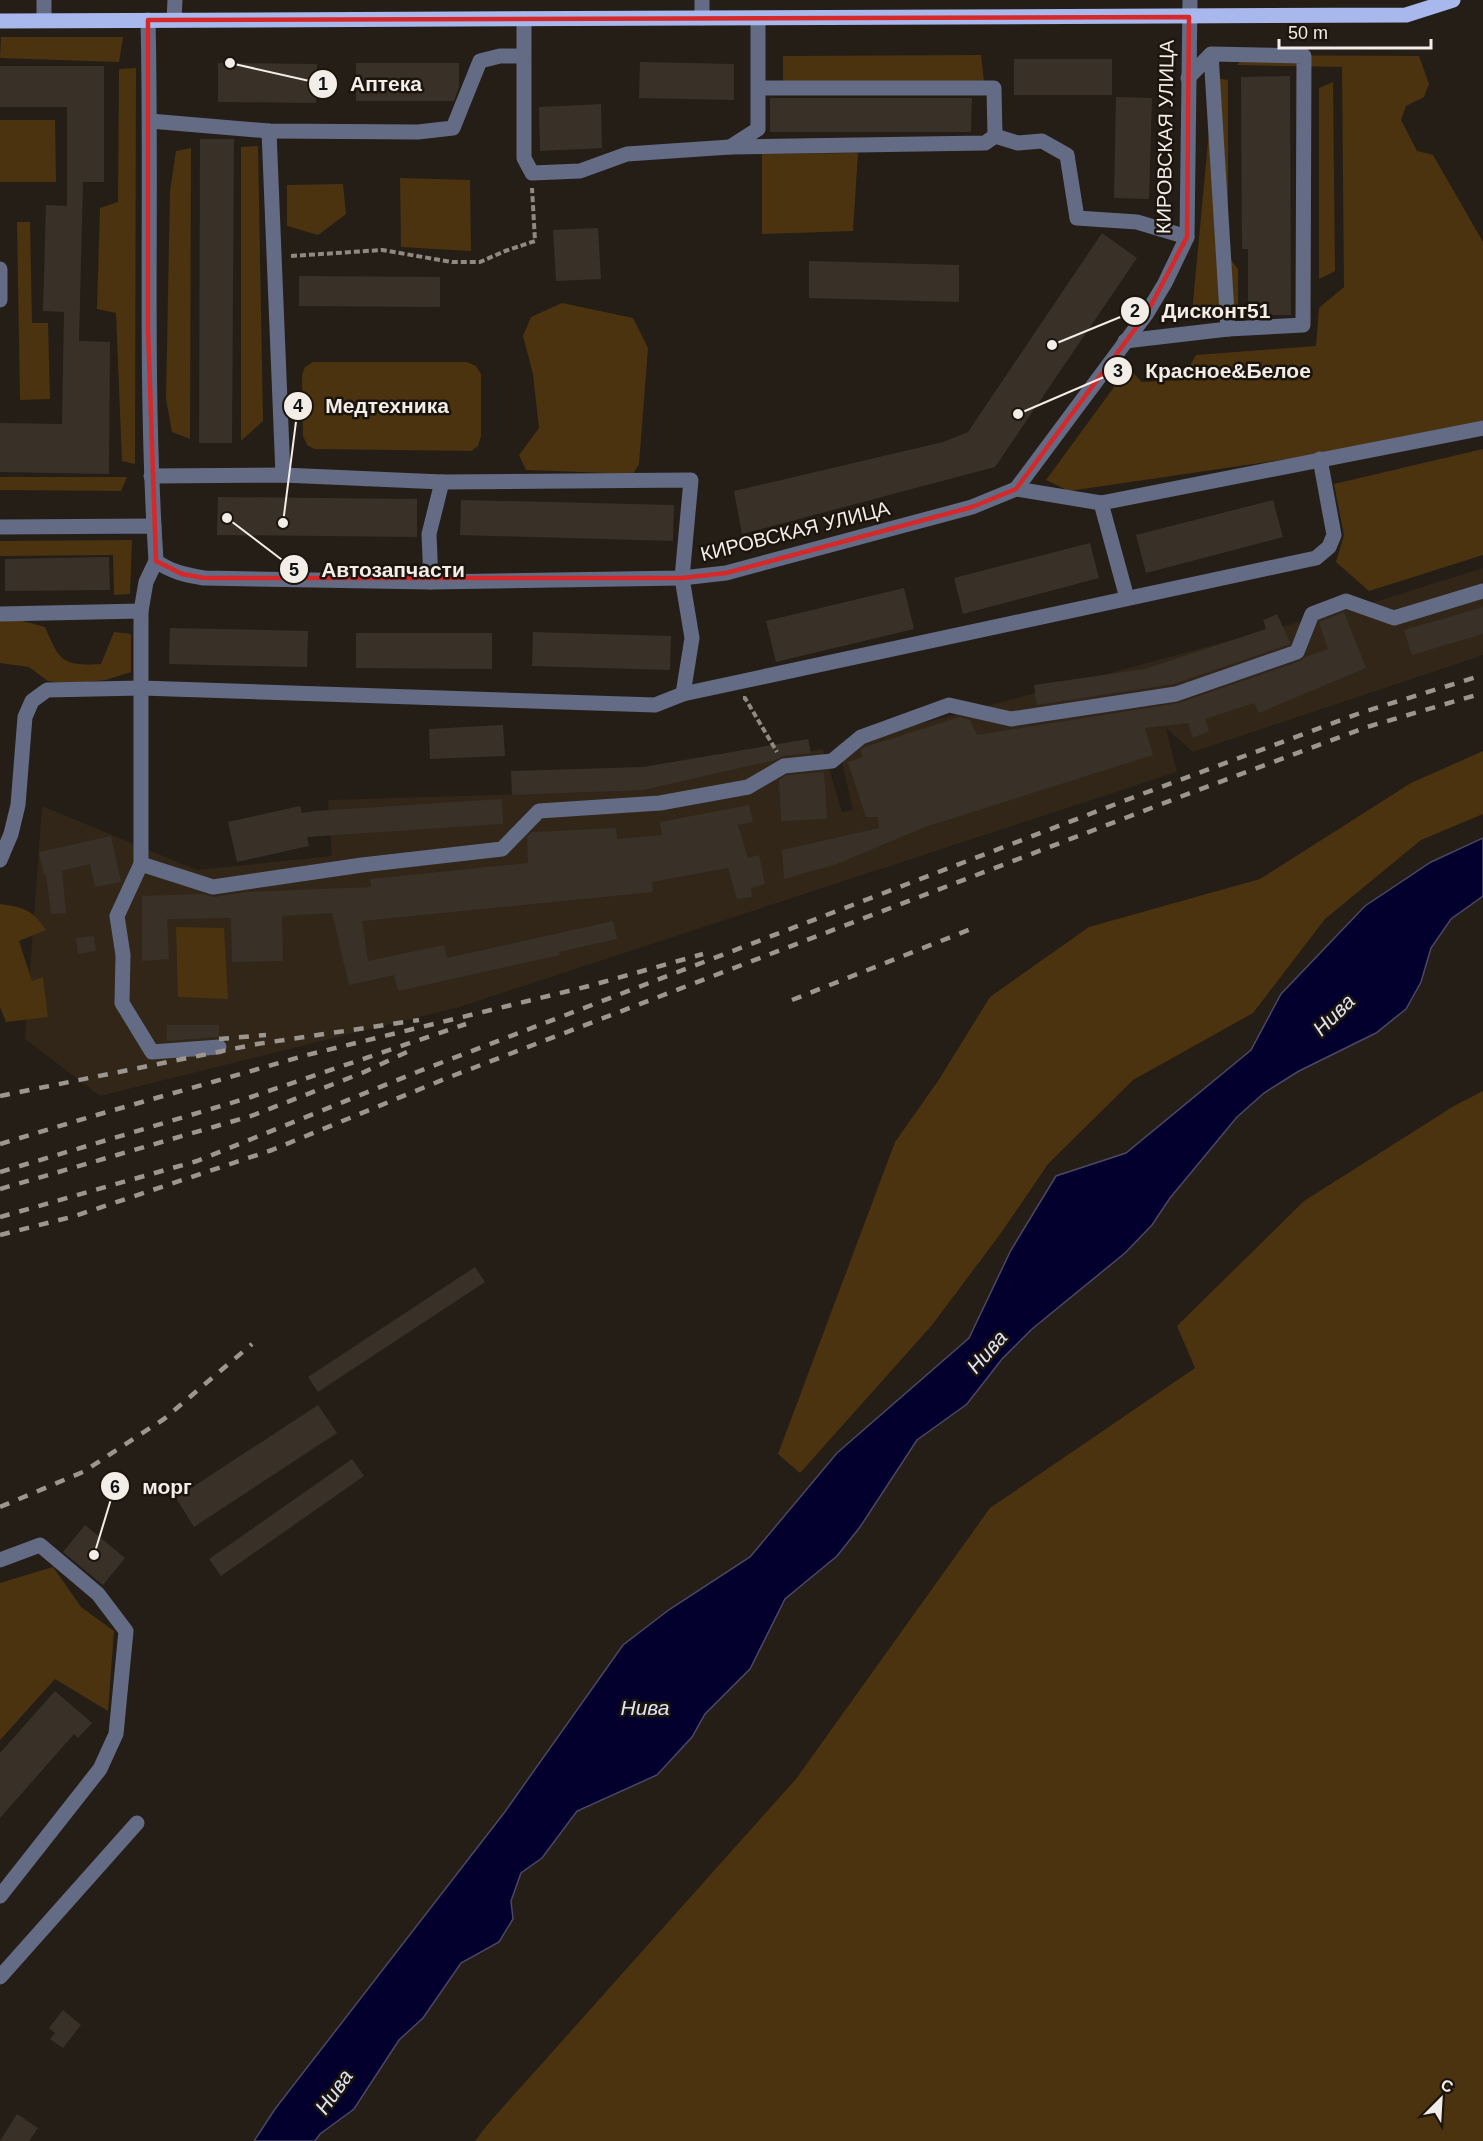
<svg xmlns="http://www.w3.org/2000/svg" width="1483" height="2141" font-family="Arial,sans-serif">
<rect width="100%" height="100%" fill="#251e16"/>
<!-- built -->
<polygon fill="#312618" points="1483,568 1483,655 1193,752 1166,728 1177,772 459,1007 100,1096 25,1039 42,806 197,870 332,856 328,800 587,792 823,749 842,812 853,810 838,744 894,731 1381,600"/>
<!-- green -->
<g fill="#4b3310">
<polygon points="1,37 123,37 119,62 0,58"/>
<polygon points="981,55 984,81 783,81 783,56"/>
<polygon points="1246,55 1419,56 1429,84 1424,97 1406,106 1401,120 1417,151 1433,155 1483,242 1483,422 1437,437 1069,491 1046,480 1128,368 1142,382 1182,380 1196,355 1316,346 1319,308 1344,287 1342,67 1237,65"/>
<polygon points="136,68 135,464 122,461 116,313 97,309 100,208 118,202 119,69"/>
<polygon points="1214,78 1228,80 1228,256 1238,269 1238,314 1192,313"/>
<polygon points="1333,82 1335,271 1319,279 1319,88"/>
<polygon points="0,120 55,120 56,182 0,182"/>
<polygon points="258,146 263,421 241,441 241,147"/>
<polygon points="191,148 190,439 172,432 166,399 170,191 176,151"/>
<polygon points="858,153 853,231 762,234 762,154"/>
<polygon points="400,178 470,180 471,251 401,247"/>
<polygon points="343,184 346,214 318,235 287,226 287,185"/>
<polygon points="17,222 30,222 32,323 48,323 50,399 20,400"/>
<polygon points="562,303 633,318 648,348 639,464 633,474 526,470 519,455 539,428 533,374 523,336 531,317"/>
<polygon points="313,362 467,362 476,366 481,374 481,436 478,446 471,451 315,449 307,445 303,436 302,375 305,367"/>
<polygon points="1483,449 1483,555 1369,591 1336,562 1344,535 1334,484"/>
<polygon points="0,477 127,477 121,491 0,490"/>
<polygon points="132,540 130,594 114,595 113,555 0,556 0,541"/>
<path d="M15,619L45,627C60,662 62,666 101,664L114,632L131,634V672L106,680L68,684L48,681L29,667L0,663V620Z"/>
<polygon points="1483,751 1483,814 1421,840 1325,919 1253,1013 1133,1080 1048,1164 1001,1233 932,1325 800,1473 778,1454 895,1142 938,1081 990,997 1089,927 1260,879 1411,783"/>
<path d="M0,904C23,907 33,910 46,930L19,941L32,981L43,977L48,1017L6,1022L0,1007Z"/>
<polygon points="176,927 224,928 228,999 178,997"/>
<polygon points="1483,1091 1483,2141 475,2141 488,2124 796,1779 990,1508 1195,1368 1177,1326 1304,1201 1454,1106"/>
<polygon points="53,1567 81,1607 114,1631 108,1711 55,1679 0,1740 0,1583"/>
</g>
<!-- water -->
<polygon fill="#03002d" stroke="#4b4765" stroke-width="1.5" points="1483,838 1483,896 1451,919 1431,948 1421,982 1406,1009 1376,1033 1299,1071 1264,1093 1237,1117 1170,1198 1152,1225 1125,1253 1032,1329 1002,1359 967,1404 917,1440 860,1527 837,1556 785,1599 750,1669 705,1714 692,1737 657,1775 577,1811 542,1858 521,1873 511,1901 513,1919 499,1942 461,1963 423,2018 399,2040 354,2109 320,2134 315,2141 254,2141 275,2109 504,1813 623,1645 670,1609 750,1557 837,1453 969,1338 1011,1250 1056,1176 1126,1153 1251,1050 1281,994 1365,906 1431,862"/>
<!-- building -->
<g fill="#393128">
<rect x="1014" y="59" width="98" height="36"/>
<polygon points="640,62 734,64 734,100 639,98"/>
<polygon points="218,63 317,64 316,103 218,102"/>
<polygon points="356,63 459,63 459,87 454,101 356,101"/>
<polygon points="0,66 104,66 104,182 83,182 79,341 110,342 109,474 0,472 0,423 62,424 64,312 43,311 46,205 67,206 67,107 0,107"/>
<polygon points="1290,76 1291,315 1248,315 1248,249 1242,249 1241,77"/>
<polygon points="1116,97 1152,98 1149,199 1114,198"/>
<polygon points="770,98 972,98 971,132 770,132"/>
<polygon points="601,104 602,148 540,151 539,107"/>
<polygon points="200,139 234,139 232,443 199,443"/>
<polygon points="598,228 601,279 556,281 553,230"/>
<polygon points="1102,233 1137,258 995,467 742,534 734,491 943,442 968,432"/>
<polygon points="809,261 959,265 959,302 809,298"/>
<polygon points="299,276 440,277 440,307 299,306"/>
<polygon points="218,497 417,499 417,537 217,535"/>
<polygon points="461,500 674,505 673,541 460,535"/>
<polygon points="1273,500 1283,537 1146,573 1136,535"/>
<polygon points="1090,543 1099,578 963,614 954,578"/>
<polygon points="109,557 110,590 5,591 5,559"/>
<polygon points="904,588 914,629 776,662 766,621"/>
<polygon points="1483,607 1483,634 1412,655 1404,630"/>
<polygon points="1344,612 1366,668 1259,713 1254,703 1205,719 1209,731 1193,738 1188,723 1145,728 1153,755 925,827 837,864 784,879 782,850 879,828 878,817 866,817 848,762 863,757 860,750 865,747 960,717 970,720 977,735 1179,703 1300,661 1305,657 1328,649 1319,622"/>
<polygon points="1277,614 1290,642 1290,644 1174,684 1037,705 1034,685 1145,669 1266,629 1263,620"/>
<polygon points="170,628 308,631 307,667 169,664"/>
<polygon points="533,632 671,636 670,670 532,666"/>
<polygon points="356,633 492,633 492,669 356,668"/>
<polygon points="503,725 505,756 430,759 429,729"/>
<polygon points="808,739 811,753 783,756 775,760 643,790 512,795 511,771 643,767"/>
<polygon points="824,772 827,819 781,821 779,780 787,775"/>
<polygon points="502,799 503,824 307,837 309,846 237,862 228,822 300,806 302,813 315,811"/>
<polygon points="749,805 753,822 738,825 748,858 759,855 765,884 751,888 752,897 737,899 728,868 652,882 653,892 362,921 368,961 444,945 447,958 613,921 617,939 559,952 560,955 398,991 394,975 349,985 332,913 282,916 283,961 232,962 231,918 167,919 169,959 142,961 142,896 201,894 214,897 247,892 371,887 370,879 528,863 527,837 532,832 616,828 617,839 662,835 660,822"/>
<polygon points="111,836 121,882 95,887 90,864 62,871 66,913 51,914 46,874 44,875 39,852"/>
<polygon points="94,936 96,951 78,954 76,938"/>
<polygon points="167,1025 219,1025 219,1037 167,1041"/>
<polygon points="475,1267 485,1282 318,1392 308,1377"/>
<polygon points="318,1405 337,1433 194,1527 176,1498"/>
<polygon points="352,1459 364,1476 221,1576 209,1559"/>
<polygon points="85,1525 125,1558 103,1585 63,1552"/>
<polygon points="55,1691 92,1723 78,1738 74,1734 0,1818 0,1753"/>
<polygon points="63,2010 81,2025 63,2048 50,2039 55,2033 49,2028"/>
<polygon points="17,2114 38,2128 29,2141 0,2141"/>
</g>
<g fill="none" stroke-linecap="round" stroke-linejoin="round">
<!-- path -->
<g stroke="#8f8982" stroke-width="4" stroke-dasharray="6 3" stroke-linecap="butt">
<polyline points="291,256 382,250 452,262 480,262 505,251 535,241 532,188"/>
<polyline points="743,698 745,698 777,752"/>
</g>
<!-- minor -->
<g stroke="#636b85" stroke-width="15">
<polyline points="702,0 702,18"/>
<polyline points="758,18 758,129 730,147 985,143 995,136 1018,143 1042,141 1067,155 1077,218 1137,222 1187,237"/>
<polyline points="524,19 524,158 532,173 580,171 627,154 730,147"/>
<polyline points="44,20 44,0"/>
<path d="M148,20C152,189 145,358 154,526"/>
<polyline points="174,20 175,0"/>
<polyline points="1188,78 1211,54 1304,56 1303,325 1228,329 1211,54"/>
<polyline points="759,88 994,88 995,136"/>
<polyline points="150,121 269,131 418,132 453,128 480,61 500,56 523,56"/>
<polyline points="269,131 283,475"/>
<polyline points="0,269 0,300"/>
<polyline points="1125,341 1228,329"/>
<polyline points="151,476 283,475 442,482 691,480 682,578 692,638 683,694 1316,558 1329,547 1334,535 1320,459"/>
<polyline points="1016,489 1101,503 1127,598"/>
<polyline points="1101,503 1483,428"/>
<path d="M0,527L154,526L156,561C171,572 186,575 204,578L431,582L682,578L726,573L972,507L1016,489L1147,313L1165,283L1187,237L1190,0"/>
<polyline points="156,561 146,582 141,611 141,864 117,916 123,955 122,1003 152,1052 219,1047"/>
<polyline points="431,582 429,534 442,482"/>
<polyline points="0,614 141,611"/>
<polyline points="0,860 11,834 18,805 25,717 32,701 47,690 141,688 655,705 683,694"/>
<polyline points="141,864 213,887 362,865 502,849 539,811 660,803 748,787 784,766 832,761 861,737 949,705 1011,719 1176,694 1297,652 1312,614 1346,601 1394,618 1483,591"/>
<polyline points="0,1560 40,1545 98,1594 126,1631 116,1734 100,1769 0,1896"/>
<polyline points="0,1977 137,1823"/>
</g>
<!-- major -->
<polyline stroke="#a8b8ed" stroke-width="15" points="0,21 1406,15 1453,0"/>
<!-- rail -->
<g stroke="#9c968f" stroke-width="4.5" stroke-dasharray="10 10" stroke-linecap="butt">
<polyline points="792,1000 976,927"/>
<polyline points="219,1039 266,1035"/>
<polyline points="0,1096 257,1044 419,1020"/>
<polyline points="0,1144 93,1116 307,1055 589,986 703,954"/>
<polyline points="0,1172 251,1097 466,1024"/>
<polyline points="0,1189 251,1116 362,1073 409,1051"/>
<polyline points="0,1217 197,1161 417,1072 1142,794 1363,712 1483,675"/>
<polyline points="0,1235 75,1216 272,1150 447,1078 1193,792 1367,727 1483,693"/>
<polyline points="0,1507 83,1472 164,1419 252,1344"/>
</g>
</g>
<!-- marked area -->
<path fill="none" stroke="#d62828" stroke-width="4.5" stroke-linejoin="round" d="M1189,17L1187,237L1147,313L1016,489L972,507L726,573L682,578H204L182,574L156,561L148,327V20Z"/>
<g text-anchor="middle" stroke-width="5" stroke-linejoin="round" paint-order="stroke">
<!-- street labels -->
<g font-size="20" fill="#f2ede7" stroke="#1c150d">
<text transform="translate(1165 137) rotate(-89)" y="7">КИРОВСКАЯ УЛИЦА</text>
<text transform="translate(795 531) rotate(-14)" y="7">КИРОВСКАЯ УЛИЦА</text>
</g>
<!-- water labels -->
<g font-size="21" font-style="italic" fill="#dde3f4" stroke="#1c150d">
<text transform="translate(1334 1015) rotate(-45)" y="7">Нива</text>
<text transform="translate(987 1352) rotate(-49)" y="7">Нива</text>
<text x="645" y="1715">Нива</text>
<text transform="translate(334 2092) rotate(-55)" y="7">Нива</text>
</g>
</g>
<!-- callouts -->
<path fill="none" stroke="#f2ede7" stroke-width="2" d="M230 63L323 84M1052 345L1135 311M1018 414L1118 371M283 523L298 406M227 518L294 569M94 1555L115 1486"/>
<g fill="#f2ede7" stroke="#1c150d" stroke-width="2">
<circle cx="230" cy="63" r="6"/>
<circle cx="1052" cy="345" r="6"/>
<circle cx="1018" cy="414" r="6"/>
<circle cx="283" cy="523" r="6"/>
<circle cx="227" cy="518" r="6"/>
<circle cx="94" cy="1555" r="6"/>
<circle cx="323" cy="84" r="15"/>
<circle cx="1135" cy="311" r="15"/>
<circle cx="1118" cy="371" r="15"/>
<circle cx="298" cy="406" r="15"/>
<circle cx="294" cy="569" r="15"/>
<circle cx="115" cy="1486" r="15"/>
</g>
<g font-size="18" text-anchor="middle" font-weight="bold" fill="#111">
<text x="323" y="90">1</text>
<text x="1135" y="317">2</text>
<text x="1118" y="377">3</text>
<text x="298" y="412">4</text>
<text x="294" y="576">5</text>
<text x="115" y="1493">6</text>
</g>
<g font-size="21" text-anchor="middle" font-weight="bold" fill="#f2ede7" stroke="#1c150d" stroke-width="5" stroke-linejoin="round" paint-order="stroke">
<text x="386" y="91">Аптека</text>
<text x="1216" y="318">Дисконт51</text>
<text x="1228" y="378">Красное&amp;Белое</text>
<text x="387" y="413">Медтехника</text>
<text x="393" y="577">Автозапчасти</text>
<text x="167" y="1494">морг</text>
</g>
<!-- north arrow -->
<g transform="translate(1441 2099) rotate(24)" stroke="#1c150d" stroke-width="4.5" paint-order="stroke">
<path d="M0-4.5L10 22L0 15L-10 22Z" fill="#f2ede7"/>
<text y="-9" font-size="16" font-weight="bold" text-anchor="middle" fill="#f2ede7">С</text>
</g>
<!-- scale -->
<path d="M1279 39v9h152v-9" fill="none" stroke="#f2ede7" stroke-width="3"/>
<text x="1288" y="39" font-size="18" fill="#f2ede7" stroke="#1c150d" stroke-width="4.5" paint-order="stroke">50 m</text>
</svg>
